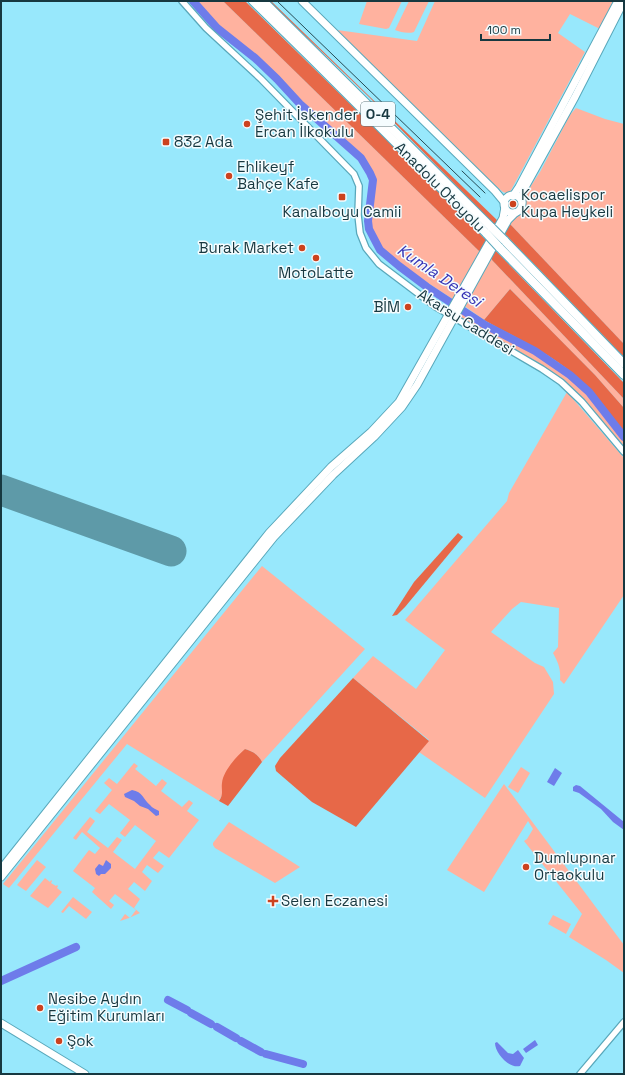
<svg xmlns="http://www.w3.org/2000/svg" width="625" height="1075" font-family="'Space Grotesk',sans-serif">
<rect width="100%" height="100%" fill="#98e8fc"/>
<!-- green -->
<g fill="#ffb29f">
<polygon points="196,1 223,1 480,252 454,300 402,266 382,249 372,230 371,222 375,188 374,179 370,168 354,147 319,118 259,59 218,26 210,18"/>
<polygon points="367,1 402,1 389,28 386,29 359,24"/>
<path d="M409,1H429L414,32C408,34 400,32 395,30Z"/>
<polygon points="435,1 619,1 604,31 570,14 558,33 585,52 509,194 503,192 489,180 337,30 417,41"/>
<polygon points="576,108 605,119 624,124 624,344 510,224 515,215 522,209 525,195 540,172 570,115"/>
<circle cx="514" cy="204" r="7"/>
<polygon points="490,256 492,260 624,399 624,408 595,375 510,289 484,320 463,305"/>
<polygon points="459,312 532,352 566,375 585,393 624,440 624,449 569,389 456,319"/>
<path d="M567,392L624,458V595L564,684L560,680C561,669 558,662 553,653L558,647L559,608L521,602L512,609L491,632L535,663L544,667L553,682L554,694L485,798L419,752L429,740L353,678L373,656L416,689L445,650L405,620L507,501L509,493Z"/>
<path d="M262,566L365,649L262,762C259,755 252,751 245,749L222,783L223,793L219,801L127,744L9,888L3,884Z"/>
<polygon points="134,763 138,766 135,769 156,786 162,779 167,783 161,791 182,807 189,800 193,803 187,811 199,820 169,858 159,851 153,858 164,866 158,873 147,865 142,872 152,881 145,891 134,882 128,889 140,899 134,908 140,913 129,918 120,921 125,914 130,918 136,910 115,894 109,901 114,905 111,909 92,892 95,888 73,871 89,850 95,854 100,848 82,832 76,840 73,838 90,817 95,821 87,832 108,848 117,837 122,840 113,852 135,869 156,841 135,825 125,837 120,833 130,820 109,804 100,814 95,811 112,790 104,783 109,778 117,784"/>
<polygon points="521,767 530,773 518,793 508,787"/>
<polygon points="504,784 624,945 624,973 606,960 569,937 582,914 524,841 527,839 533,829 528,821 484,892 447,870"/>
<polygon points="229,822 300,867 275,883 215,848 213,845 213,843"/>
<polygon points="37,860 46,867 26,891 17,885"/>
<polygon points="45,878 50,882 51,880 52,881 51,883 56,886 57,885 58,886 57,888 62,892 48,908 30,896"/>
<polygon points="73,897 92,912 86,919 69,906 63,913 61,912"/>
<polygon points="553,915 571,924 566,934 548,924"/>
</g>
<!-- forest -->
<g fill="#e76848">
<polygon points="223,1 245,1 388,141 487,241 480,252"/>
<polygon points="269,1 271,1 498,221 495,225 369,97"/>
<polygon points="510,224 624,344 624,357 504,233"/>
<polygon points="494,249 624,383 624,399 492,260 490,256"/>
<path d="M510,289L595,375L624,408V433C611,417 600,399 585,385C557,356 519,340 484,320Z"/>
<polygon points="458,533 463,537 405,607 397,615 392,616 414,582"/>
<polygon points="353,678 429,741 356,827 312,802 276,771 275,766 280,758"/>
<path d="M245,749C252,751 259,755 262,762L228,806L219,801C224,794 221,790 222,783C223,771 237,756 245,749Z"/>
</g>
<!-- water -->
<g fill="#6e7cea">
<polygon points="555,768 562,773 554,786 547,782"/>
<polygon points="576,785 580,786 624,822 624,830 613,822 601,809 579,793 573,791 573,787"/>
<path d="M132,790C143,792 143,799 150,805C152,808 156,809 159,811V815L156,816L148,809L140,806L134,801L125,797L124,794Z"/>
<polygon points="106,860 111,864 111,868 105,874 101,874 99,876 96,874 95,869 99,864 103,866"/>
<polygon points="535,1040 538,1045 526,1053 523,1049"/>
<path d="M497,1042L508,1053L513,1054L518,1050L524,1058L520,1066C509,1069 495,1053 495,1043Z"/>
</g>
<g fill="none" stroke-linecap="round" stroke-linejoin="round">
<!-- river -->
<g stroke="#6e7cea" stroke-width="8">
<polyline points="193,1 217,28 255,58 277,79 300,104 361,158 370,173 373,180 368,221 369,229 380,250 399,266 427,287 485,325 535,351 570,375 589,392 624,437"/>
<polyline points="1,981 76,947"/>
<polyline points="168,1000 187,1010"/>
<polyline points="191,1013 211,1024"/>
<polyline points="217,1027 236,1038"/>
<polyline points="241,1041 261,1052"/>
<polyline points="266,1054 303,1064"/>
</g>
<!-- runway -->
<polyline stroke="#5e9aa8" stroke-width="31" points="1,490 171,551"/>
<defs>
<g id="minor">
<polyline points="182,1 206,28 261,79 354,174 359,186 358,215 360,233 366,248 379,264 436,307 542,369 561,382 582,402 624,452"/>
<polyline points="580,1074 624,1022"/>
</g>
<g id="major">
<polyline points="302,1 495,191 505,203"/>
<circle cx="513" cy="204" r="9"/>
<polyline points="513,196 519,187 618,1"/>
<polyline points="522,202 522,196 524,189 575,97 624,1"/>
<polyline points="1,869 269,533 331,467 371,432 399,402 503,218 505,207"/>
<polyline points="1,877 274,537 333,475 374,437 402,407 417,385 508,220 515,213"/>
<polyline points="1,1023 85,1074"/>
</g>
<g id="highway">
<polyline points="253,1 311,58 487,234"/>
<polyline points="263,1 492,228"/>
<polyline points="504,240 624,364"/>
<polyline points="499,247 624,375"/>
</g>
</defs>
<!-- minor casing -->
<use href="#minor" stroke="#59a8bb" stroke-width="8"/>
<!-- major casing -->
<use href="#major" stroke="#59a8bb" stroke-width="9"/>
<!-- highway casing -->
<use href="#highway" stroke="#59a8bb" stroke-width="10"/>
<!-- minor -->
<use href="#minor" stroke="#fff" stroke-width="5.5"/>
<!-- major -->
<use href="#major" stroke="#fff" stroke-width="7"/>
<!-- highway -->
<use href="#highway" stroke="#fff" stroke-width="8"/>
<!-- tram -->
<g stroke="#254b55" stroke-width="1">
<polyline points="277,1 480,197"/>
<polyline points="462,171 485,193"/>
</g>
<defs>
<g id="highway-bridge">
<polyline points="492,228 504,240"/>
<polyline points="487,234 499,247"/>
</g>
</defs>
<!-- highway-bridge casing -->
<use href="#highway-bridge" stroke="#59a8bb" stroke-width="10" stroke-linecap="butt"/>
<!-- highway-bridge -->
<use href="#highway-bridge" stroke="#fff" stroke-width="8"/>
</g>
<!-- markers -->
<g fill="#cc421e" stroke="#f5fcfe" stroke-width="1.5">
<circle cx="247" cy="124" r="4"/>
<rect x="162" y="138" width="8" height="8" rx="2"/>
<circle cx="229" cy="176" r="4"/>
<rect x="338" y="193" width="8" height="8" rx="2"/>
<circle cx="513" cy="204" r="4"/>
<circle cx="302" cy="248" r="4"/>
<circle cx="316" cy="258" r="4"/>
<circle cx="408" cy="307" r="4"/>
<circle cx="526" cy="867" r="4"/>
<path d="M271 895h4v4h4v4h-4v4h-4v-4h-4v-4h4z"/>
<circle cx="40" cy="1008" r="4"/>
<circle cx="59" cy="1041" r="4"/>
</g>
<g text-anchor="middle" stroke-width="3" stroke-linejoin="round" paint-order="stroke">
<!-- shield labels -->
<rect fill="#f5fcfe" stroke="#5a7379" stroke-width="1" x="361" y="102" width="34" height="24" rx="3"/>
<g font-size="14" font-weight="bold" fill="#173840">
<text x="378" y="119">O-4</text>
</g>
<!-- poi labels -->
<g font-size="15" fill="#173840" stroke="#f5fcfe" text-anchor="start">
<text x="255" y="120">Şehit İskender<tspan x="255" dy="17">Ercan İlkokulu</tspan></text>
<text x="174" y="147">832 Ada</text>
<text x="237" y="172">Ehlikeyf<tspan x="237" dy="17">Bahçe Kafe</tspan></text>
<text x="521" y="200">Kocaelispor<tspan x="521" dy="17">Kupa Heykeli</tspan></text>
<text x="342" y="217" text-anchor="middle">Kanalboyu Camii</text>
<text x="294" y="253" text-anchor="end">Burak Market</text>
<text x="316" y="278" text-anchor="middle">MotoLatte</text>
<text x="400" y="312" text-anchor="end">BİM</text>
<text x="534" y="863">Dumlupınar<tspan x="534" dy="17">Ortaokulu</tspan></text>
<text x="281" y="906">Selen Eczanesi</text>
<text x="48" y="1004">Nesibe Aydın<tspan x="48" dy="17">Eğitim Kurumları</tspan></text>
<text x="67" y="1046">Şok</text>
</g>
<!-- street labels -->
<g font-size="15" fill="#173840" stroke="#f5fcfe">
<text transform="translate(440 187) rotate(45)" y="5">Anadolu Otoyolu</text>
<text transform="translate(466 322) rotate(32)" y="5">Akarsu Caddesi</text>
</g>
<!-- water labels -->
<g font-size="16" font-style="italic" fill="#3734b5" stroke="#f5fcfe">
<text transform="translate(440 275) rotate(34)" y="6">Kumla Deresi</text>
</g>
</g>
<!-- border -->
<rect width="625" height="1075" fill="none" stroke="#173840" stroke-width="4"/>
<!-- scale -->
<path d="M481 34v6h69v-6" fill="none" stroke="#173840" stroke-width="2"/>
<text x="487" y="34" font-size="12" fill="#173840" stroke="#f5fcfe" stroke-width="3" paint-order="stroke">100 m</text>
</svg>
